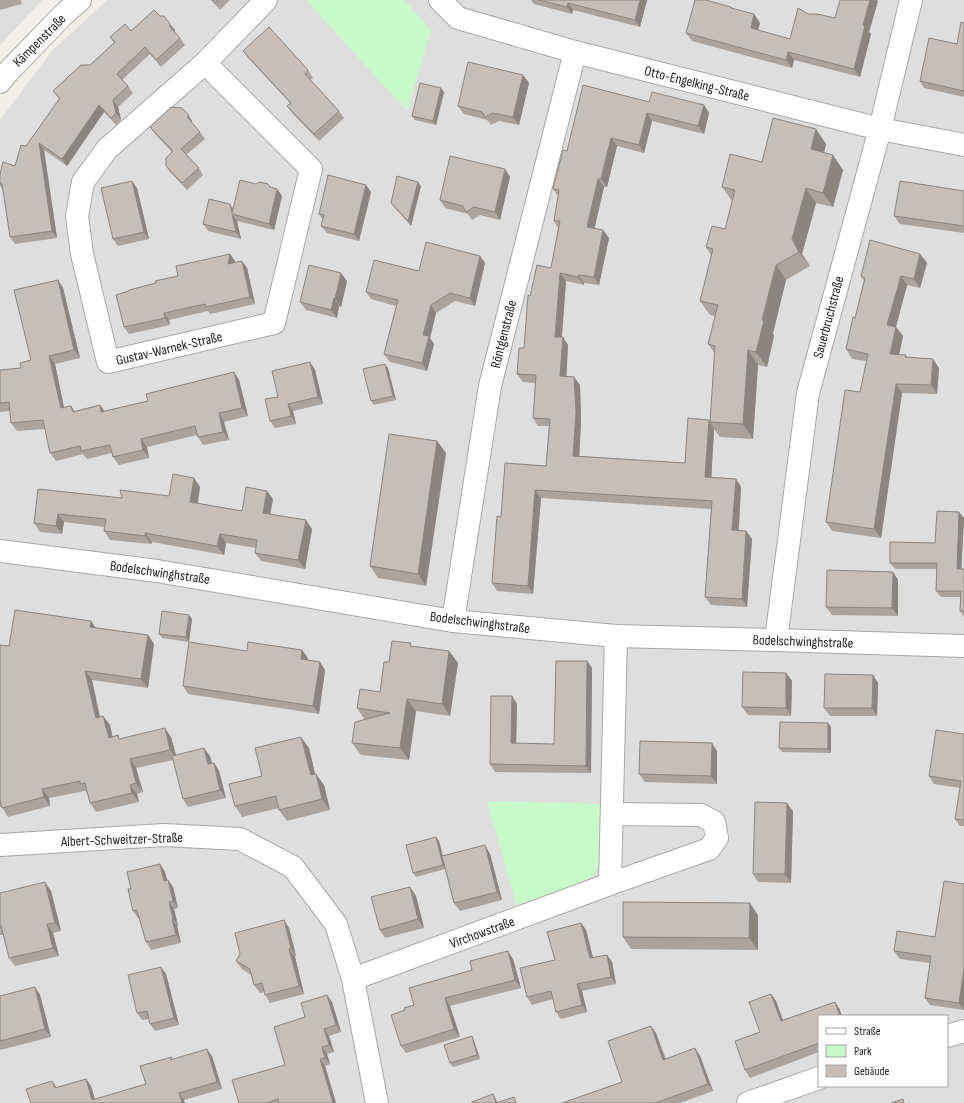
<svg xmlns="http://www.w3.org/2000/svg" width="964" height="1103" font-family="'Sofia Sans Condensed',sans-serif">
<rect width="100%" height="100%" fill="#f2eee8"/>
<!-- residential -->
<g fill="#dfdede" fill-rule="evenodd">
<polygon points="0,0 42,0 0,45"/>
<path d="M107,0H964V1103H0V120L52,51ZM819,1016H947V1086H819Z"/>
</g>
<!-- park -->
<g fill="#c7fac8">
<polygon points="306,0 404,0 431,30 407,111"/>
<polygon points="487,801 601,804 600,865 588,881 517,907"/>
</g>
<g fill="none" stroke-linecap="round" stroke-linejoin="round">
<defs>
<g id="minor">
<polyline points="440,0 458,18 575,52 880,129 964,145"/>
<polyline points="205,63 311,169 274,323 108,362 82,254 77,216 83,182 107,149 205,63 266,0"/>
<polyline points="0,82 8,72 63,15 80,0"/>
<polyline points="0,551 157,571 453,621 616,636 776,640 964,646"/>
<polyline points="453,621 490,386 575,52"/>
<polyline points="776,640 808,393 880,129 911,0"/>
<polyline points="0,845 164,835 240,839 293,867 336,924 353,979 377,1103"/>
<polyline points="610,884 709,849 717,838 714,822 701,815 612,814"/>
<polyline points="353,979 610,884 616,636"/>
<polyline points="947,1036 964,1031"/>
<polyline points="748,1103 819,1078"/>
</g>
</defs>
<!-- minor casing -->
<use href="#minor" stroke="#a8a8a8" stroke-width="24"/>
<!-- minor -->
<use href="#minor" stroke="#fff" stroke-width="22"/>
</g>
<!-- wall -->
<g fill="#aba39d">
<polygon points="0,0 21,0 22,4 0,10"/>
<polygon points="211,0 230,0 220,10"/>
<polygon points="531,0 647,0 640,27 573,10 572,14 534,4"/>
<polygon points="878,1 869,32 871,34 860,77 794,60 792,68 692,41 686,33 731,7 733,9 754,14 760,23 758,30 790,39 808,14 835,18"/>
<polygon points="160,16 175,30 175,33 180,38 185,45 161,67 150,54 122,80 128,86 133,93 118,107 121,120 116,125 104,112 67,166 44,150 57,238 15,244 10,237 3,189 0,186 0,174 15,166 26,146 59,99 53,91 90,65 114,43 110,37 131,31"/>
<polygon points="964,23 964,97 924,88 920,81 957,44"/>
<polygon points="243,51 308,70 313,78 310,80 339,111 344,118 319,141 292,113 287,106 290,103 248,58"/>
<polygon points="523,75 529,83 519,125 499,121 491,125 487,120 464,114 458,106"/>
<polygon points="444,92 436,125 415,120 412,116"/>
<polygon points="649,102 704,105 709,113 704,134 652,121 644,153 617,146 607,187 604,187 594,228 609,238 599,285 584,283 584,285 566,281 562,337 563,337 568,345 566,377 580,385 581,420 579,456 685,463 709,420 710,421 715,354 708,344 715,316 710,315 700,301 711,255 706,247 725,229 732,201 722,187 762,162 826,144 824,153 843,170 833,207 816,203 802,254 810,266 786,280 773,333 774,336 767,367 758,365 753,439 720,437 714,429 711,477 736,479 741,487 739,530 746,531 752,539 747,607 711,605 705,597 711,509 541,498 533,594 497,591 492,583 501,517 546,466 549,426 538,426 533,418 535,383 523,382 517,374 524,348 530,296 551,268 558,228 554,221 558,196 553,189 567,151"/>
<polygon points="192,121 192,124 200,132 205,139 186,155 199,168 203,175 187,190 170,172 166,166 172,152 155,134 150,127"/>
<polygon points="505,169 510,177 500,220 480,215 472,220 468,214 445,208 440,200"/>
<polygon points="366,185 371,192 359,241 327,233 321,226 323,220 319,214"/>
<polygon points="421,186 411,226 394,207 391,203"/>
<polygon points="137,188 149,239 118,246 113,239"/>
<polygon points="270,188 277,189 282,196 274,230 237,221 241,239 208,231 203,224 230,204 233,208"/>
<polygon points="964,191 964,233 900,224 894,216"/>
<polygon points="230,254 235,261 235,262 247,268 255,304 210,314 208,311 169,320 170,325 129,334 124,327 129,291 178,276"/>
<polygon points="920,254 927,263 920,288 907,285 896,327 903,336 899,355 906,355 907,357 939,368 937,394 902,393 881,538 832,531 826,522 860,392 866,361 852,359 846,349 855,318 864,281 861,276"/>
<polygon points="480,256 485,263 475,306 455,301 436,313 430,338 434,344 427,371 390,362 384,354 396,306 371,299 366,292 419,271"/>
<polygon points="58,280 63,288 80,358 55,364 64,408 71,406 75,411 100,405 104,411 148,401 234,372 239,380 248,416 224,422 229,440 203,445 198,437 197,435 147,447 149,458 119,465 113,457 112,453 87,459 83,454 56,461 50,453 45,429 17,431 11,423 10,411 0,412 0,370 21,368 31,360"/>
<polygon points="347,281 341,307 339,306 337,318 306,310 300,302"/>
<polygon points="310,362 315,370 323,404 293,411 296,424 275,428 270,421 278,397"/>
<polygon points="388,368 396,400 374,405 371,401"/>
<polygon points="437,441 446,453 426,586 378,578 370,566"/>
<polygon points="194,478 200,487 198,503 242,511 273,499 270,514 312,529 305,569 261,561 255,553 256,548 226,543 224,555 152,542 151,544 110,540 104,531 105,527 64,522 62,534 40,532 34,523 38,489 122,498 169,496"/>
<polygon points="964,518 961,569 964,569 964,617 960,611 960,597 941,597 936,591 937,569 895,569 890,563 935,543"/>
<polygon points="893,572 898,580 898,616 832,615 826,607"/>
<polygon points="189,615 192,619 189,642 162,638 159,634"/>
<polygon points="91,621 96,628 148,635 154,644 148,688 92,680 100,717 103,716 110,725 112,737 120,739 171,737 176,755 210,756 212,763 214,763 219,771 226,798 188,807 183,799 173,760 136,768 143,792 137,794 139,802 96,812 90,803 87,793 85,791 49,798 50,806 8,817 2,807 0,807 0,645 9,646"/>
<polygon points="412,646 449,651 458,663 450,716 416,711 409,760 361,755 352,743 365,720 357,708 380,692 389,662"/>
<polygon points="302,650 308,658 308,660 320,662 325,670 319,714 188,694 183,686 247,651"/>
<polygon points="587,661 592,668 591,773 495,772 490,764 512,696 517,704 516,744 554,744"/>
<polygon points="786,673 792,681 791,716 748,715 742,707"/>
<polygon points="873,675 878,683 877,716 830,716 824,708"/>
<polygon points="828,723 831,727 831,753 782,752 779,748"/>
<polygon points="964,734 964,826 960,826 955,819 960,788 934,784 929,776"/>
<polygon points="309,748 315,774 324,785 330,810 287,821 279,810 279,808 242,817 235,806 262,776"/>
<polygon points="717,751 717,784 645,782 639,774"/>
<polygon points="793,811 791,883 758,882 753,874"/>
<polygon points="436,837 439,841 443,856 490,854 502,900 460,911 454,903 445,869 416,877 413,873"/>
<polygon points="160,864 165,872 167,880 168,880 173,887 178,908 174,909 178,926 177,926 181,943 151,950 146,942 139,918 138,918 133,911 131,889"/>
<polygon points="964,884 964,1010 930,1005 925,998 930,963 900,959 894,951 935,937"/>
<polygon points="410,887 416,896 424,928 385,938 380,930"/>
<polygon points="51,891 61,931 53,933 59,956 15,966 9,958 3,935 0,935 0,893"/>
<polygon points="758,915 758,950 631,949 623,937"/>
<polygon points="581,923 586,930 593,958 607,955 612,962 616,984 582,991 587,1012 561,1019 556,1012 553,999 532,1005 527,997"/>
<polygon points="289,928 296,956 295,957 304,994 270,1003 265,995 264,992 260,993 254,985 251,975 242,969 236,961"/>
<polygon points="513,959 521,988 450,1006 460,1037 406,1053 401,1046 405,1010"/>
<polygon points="166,974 179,1025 155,1031 150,1024 149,1019 142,1020 137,1013"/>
<polygon points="35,987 40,995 51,1037 0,1050 0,996"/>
<polygon points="771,994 776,1001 783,1020 835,1002 840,1010 819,1016 819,1052 750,1078 745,1070 760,1032"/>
<polygon points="327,995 332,1002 341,1032 329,1036 334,1052 327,1054 330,1064 325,1066 336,1103 239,1103 285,1065 305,1017"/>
<polygon points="656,1033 666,1059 695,1048 700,1056 713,1091 680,1103 562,1103 622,1082"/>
<polygon points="474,1041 480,1059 453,1067 450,1063"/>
<polygon points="212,1056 222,1089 184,1100 31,1103 57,1087 86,1079 91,1086 95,1100 146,1084 173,1059"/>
</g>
<!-- shaded-wall -->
<g fill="#8b8580">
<polygon points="640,0 647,0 640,27 635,20"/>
<polygon points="870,0 877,0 878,1 869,32 871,34 860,77 854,69 863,25"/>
<polygon points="568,3 573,10 572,14 567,7"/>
<polygon points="754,14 760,23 756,36 751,28"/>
<polygon points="170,24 175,30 175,34 170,27"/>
<polygon points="788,52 794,60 792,68 786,60"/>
<polygon points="523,75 529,83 519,125 513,117"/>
<polygon points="441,88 444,92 436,125 433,121"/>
<polygon points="113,100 118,107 121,120 116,113"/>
<polygon points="99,105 104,112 67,166 62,159"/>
<polygon points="704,105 709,113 704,134 698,126"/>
<polygon points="647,113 652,121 644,153 639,145"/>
<polygon points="188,114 192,121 192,125 188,118"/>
<polygon points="816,129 826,144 821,164 811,149"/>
<polygon points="611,138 617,146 607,187 601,179"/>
<polygon points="39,143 44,150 57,238 52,231"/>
<polygon points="833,155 843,170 833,207 823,193"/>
<polygon points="505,169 510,177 500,220 495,212"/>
<polygon points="598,179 604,187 593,235 587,227"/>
<polygon points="132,181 137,188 149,239 144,232"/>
<polygon points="418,182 421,186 411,226 408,221"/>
<polygon points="366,185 371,192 359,241 354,234"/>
<polygon points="806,188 816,203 802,254 810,266 799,252 792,239"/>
<polygon points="277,189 282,196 274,230 269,224"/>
<polygon points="232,214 237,221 241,239 236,232"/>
<polygon points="603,230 609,238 599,285 594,277"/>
<polygon points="230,254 235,261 233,271 228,264"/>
<polygon points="920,254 927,263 920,288 914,279"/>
<polygon points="480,256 485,263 475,306 470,298"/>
<polygon points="242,261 247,268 255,304 250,297"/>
<polygon points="776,265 786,280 773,333 774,336 767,367 756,352 762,320"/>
<polygon points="341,273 347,281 341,307 335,299"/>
<polygon points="560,273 566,281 561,345 555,337"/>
<polygon points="578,275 584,283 584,285 578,277"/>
<polygon points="901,276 907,285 894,334 887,325"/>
<polygon points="58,280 63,288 80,358 74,350"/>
<polygon points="334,298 339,306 337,318 331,310"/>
<polygon points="431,305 436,313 430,338 434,344 427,371 422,363 423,335"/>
<polygon points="164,313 169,320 170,325 165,318"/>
<polygon points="896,327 903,336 897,364 890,354"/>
<polygon points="563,337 568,345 566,384 560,376"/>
<polygon points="748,350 758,365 753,439 743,424"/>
<polygon points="49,356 55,364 66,417 61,408"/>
<polygon points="933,359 939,368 937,394 931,385"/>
<polygon points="310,362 315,370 323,404 318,397"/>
<polygon points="385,364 388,368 396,400 393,396"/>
<polygon points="234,372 239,380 248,416 242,408"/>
<polygon points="574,377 580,385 581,420 579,464 573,456"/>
<polygon points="896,384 902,393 881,538 874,529"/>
<polygon points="288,404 293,411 296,424 291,416"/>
<polygon points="100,405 106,413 101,412"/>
<polygon points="219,413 224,422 229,440 223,432"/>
<polygon points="709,420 711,422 710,422 714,429 711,485 705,477"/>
<polygon points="141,439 147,447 149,458 143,450"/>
<polygon points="437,441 446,453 426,586 418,574"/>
<polygon points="194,478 200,487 196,510 190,502"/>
<polygon points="736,479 741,487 738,538 732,530"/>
<polygon points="535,490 541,498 533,594 528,586"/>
<polygon points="267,491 273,499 269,521 263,513"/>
<polygon points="959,512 964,518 961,575 957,569"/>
<polygon points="58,514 64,522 62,534 56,526"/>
<polygon points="306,520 312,529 305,569 298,560"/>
<polygon points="746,531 752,539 747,607 742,599"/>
<polygon points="145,533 152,542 151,544 145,536"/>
<polygon points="220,534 226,543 224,555 217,546"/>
<polygon points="893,572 898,580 898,616 892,608"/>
<polygon points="189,615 192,619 189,642 186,637"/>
<polygon points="91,621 97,630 90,627"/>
<polygon points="148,635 154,644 148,688 141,679"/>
<polygon points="302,650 308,658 306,667 301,659"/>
<polygon points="449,651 458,663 450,716 442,704"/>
<polygon points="587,661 592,668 591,773 586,766"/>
<polygon points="320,662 325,670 319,714 313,706"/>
<polygon points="85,671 92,680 102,727 96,718"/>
<polygon points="786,673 792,681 791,716 786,708"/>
<polygon points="873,675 878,683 877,716 872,708"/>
<polygon points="512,696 517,704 516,751 511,743"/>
<polygon points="407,699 416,711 409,760 400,748"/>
<polygon points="103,716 110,725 115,747 109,738"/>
<polygon points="828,723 831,727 831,753 828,749"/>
<polygon points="165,728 171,737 177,759 170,750"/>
<polygon points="301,737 309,748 318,786 311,775"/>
<polygon points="712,743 717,751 717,784 711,776"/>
<polygon points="204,748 210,756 214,772 208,764"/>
<polygon points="130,759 136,768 143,792 136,783"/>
<polygon points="214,763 219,771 226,798 220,790"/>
<polygon points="316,774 324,785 330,810 322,799"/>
<polygon points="130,785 137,794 139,802 132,793"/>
<polygon points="42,789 49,798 50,806 44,797"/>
<polygon points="787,803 793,811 791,883 785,874"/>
<polygon points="436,837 439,841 446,869 443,865"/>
<polygon points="485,845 490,854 502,900 497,892"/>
<polygon points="160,864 165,872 169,888 164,881"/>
<polygon points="168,880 173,887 178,908 173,901"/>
<polygon points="45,882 51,891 61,931 55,923"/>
<polygon points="410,887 416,896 424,928 418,919"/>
<polygon points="169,902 174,909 178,926 173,918"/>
<polygon points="750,903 758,915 758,950 749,938"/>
<polygon points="172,919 177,926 181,943 176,935"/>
<polygon points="284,920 289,928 296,956 291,948"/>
<polygon points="581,923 586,930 595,966 590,958"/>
<polygon points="47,924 53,933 59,956 53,948"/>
<polygon points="289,949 295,957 304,994 299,986"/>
<polygon points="508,951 513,959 521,988 515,980"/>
<polygon points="607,955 612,962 616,984 611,977"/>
<polygon points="161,967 166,974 179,1025 174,1018"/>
<polygon points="964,968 964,1010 959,1003"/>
<polygon points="577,984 582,991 587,1012 582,1005"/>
<polygon points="35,987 40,995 51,1037 45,1029"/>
<polygon points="771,994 776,1001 786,1029 781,1021"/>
<polygon points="327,995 332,1002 341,1032 336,1025"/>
<polygon points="445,998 450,1006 460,1037 454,1029"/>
<polygon points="835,1002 840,1010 842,1016 840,1016"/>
<polygon points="651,1026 656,1033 668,1068 663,1060"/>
<polygon points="324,1029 329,1036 334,1052 329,1045"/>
<polygon points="472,1036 474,1041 480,1059 477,1055"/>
<polygon points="322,1047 327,1054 330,1064 325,1058"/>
<polygon points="695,1048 700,1056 713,1091 708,1084"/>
<polygon points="207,1049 212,1056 222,1089 217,1082"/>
<polygon points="320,1059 325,1066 336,1103 333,1103"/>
<polygon points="86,1079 91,1086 96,1103 92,1100"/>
<polygon points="52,1081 57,1088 55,1088"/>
<polygon points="179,1093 184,1100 185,1103 182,1103"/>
<polygon points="493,1094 496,1099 497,1103 496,1103"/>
</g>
<!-- building -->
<g fill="#c7beb7" stroke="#8b8580">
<polygon points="212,0 218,0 215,3"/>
<polygon points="539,0 640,0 635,20 568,3 567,7"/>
<polygon points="695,0 706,0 731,7 731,8 754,14 751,28 790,39 798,8 808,14 817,14 835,18 840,0 870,0 863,25 865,26 854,69 788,52 786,60 686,33"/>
<polygon points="154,10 160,16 164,16 170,24 170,27 180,38 156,60 145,47 117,74 128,86 113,100 116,113 111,118 99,105 62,159 39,143 52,231 10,237 2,184 0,183 0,174 3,162 15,166 21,145 26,146 60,98 53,91 81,65 90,65 115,42 110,37 125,24 131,31"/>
<polygon points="961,22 964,23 964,91 920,81 929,38 957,44"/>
<polygon points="269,27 308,70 305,74 339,111 314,134 287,106 291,103 243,51"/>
<polygon points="468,62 523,75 513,117 493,113 485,117 482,112 458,106"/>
<polygon points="420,83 441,88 433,121 412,116"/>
<polygon points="583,85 649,102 652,92 704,105 698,126 647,113 639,145 611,138 601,179 598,179 587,227 603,230 594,277 578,275 578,277 560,273 555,337 563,337 560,376 574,377 576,412 573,456 685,463 688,418 709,420 705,477 736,479 732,530 746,531 742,599 705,597 712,501 535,490 528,586 492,583 497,516 501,517 505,463 546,466 550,419 533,418 536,375 517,374 519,348 524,348 528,295 530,296 537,265 551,268 560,221 554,221 559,190 553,189 563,150 567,151"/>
<polygon points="171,107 182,108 188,114 188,118 200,132 181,149 199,168 182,183 166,166 166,158 173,151 150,127"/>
<polygon points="773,118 816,129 811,149 833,155 823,193 806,188 792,239 799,252 776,265 762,320 764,321 756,352 748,350 743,424 710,422 715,346 708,344 718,305 700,301 713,249 706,247 712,226 725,229 735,190 722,187 730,154 762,162"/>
<polygon points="450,156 505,169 495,212 474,207 466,212 463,206 440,200"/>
<polygon points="328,175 366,185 354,234 321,226 324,215 319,214"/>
<polygon points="397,176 418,182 408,221 391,203"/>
<polygon points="240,180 256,184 259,182 268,184 270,187 277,189 269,224 232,214 236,232 203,224 209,199 230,204 232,213"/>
<polygon points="132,181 144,232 113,239 101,188"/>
<polygon points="900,181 964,191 964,226 894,216"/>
<polygon points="870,240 920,254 914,279 901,276 887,325 896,327 890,354 906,355 905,357 933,359 931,385 896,384 874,529 826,522 845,390 860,392 868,354 846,349 853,317 855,318 865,278 861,276"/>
<polygon points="426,242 480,256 470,298 450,293 431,305 423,335 429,336 422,363 384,354 398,300 366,292 374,260 419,271"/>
<polygon points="230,254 228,264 242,261 250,297 206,307 205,304 164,313 165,318 124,327 116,295 129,291 129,290 156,283 155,281 178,276 176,266"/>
<polygon points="309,265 341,273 335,299 334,298 331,310 300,302"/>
<polygon points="58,280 74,350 49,356 61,408 71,406 73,412 100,405 101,412 148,401 146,394 234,372 242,408 219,413 223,432 198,437 195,426 141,439 143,450 113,457 110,445 81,451 80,446 50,453 43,420 11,423 9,402 0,403 0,370 21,368 20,363 31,360 14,290"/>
<polygon points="310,362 318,397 288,404 291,416 270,421 265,399 278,397 272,371"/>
<polygon points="385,364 393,396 371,401 363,369"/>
<polygon points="389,434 437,441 418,574 370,566"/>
<polygon points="173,474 194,478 190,502 242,511 246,487 267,491 263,513 306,520 298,560 255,553 257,540 220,534 217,546 145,533 145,536 104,531 106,519 58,514 56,526 34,523 38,489 122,498 120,490 169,496"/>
<polygon points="937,511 959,512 957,569 964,569 964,611 960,611 961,591 936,591 937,563 890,563 890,542 935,543"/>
<polygon points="827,570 893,572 892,608 826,607"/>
<polygon points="15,610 91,621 90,627 148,635 141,679 85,671 96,718 103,716 109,738 118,735 119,739 165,728 170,750 130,759 136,783 130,785 132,793 90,803 85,783 80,784 80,781 42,789 44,797 2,808 0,800 0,645 9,646"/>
<polygon points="162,611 189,615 186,637 159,634"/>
<polygon points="392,641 411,643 410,646 449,651 442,704 407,699 400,748 352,743 355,722 390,713 357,708 360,689 380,692 384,662 389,662"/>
<polygon points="189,642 247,651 248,642 302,650 301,659 320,662 313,706 183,686"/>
<polygon points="556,661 587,661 586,766 490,764 491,696 512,696 511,743 554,744"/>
<polygon points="743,672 786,673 786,708 742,707"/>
<polygon points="825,674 873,675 872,708 824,708"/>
<polygon points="780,722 828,723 828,749 779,748"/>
<polygon points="936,730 964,734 964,820 955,819 961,781 929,776"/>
<polygon points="301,737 311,775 316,774 322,799 279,810 276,796 235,806 229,784 262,776 255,748"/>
<polygon points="640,741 712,743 711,776 639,774"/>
<polygon points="204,748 208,764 214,763 220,790 183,799 172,756"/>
<polygon points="755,802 787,803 785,874 753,874"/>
<polygon points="436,837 443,865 413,873 406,845"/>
<polygon points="485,845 497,892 454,903 442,856"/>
<polygon points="160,864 164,881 168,880 173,901 169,902 173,918 172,919 176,935 146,942 137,910 133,911 128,889 131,889 127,872"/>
<polygon points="944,881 964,884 964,968 959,1003 925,998 931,956 894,951 897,931 935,937"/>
<polygon points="45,882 55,923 47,924 53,948 9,958 1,925 0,925 0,893"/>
<polygon points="410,887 418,919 380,930 371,897"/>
<polygon points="623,902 750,903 749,938 623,937"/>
<polygon points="284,920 291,948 289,949 299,986 265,995 262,983 254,985 250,969 236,961 240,954 235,933"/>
<polygon points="581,923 590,958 607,955 611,977 577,984 582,1005 556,1012 551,991 527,997 520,968 555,960 547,932"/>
<polygon points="508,951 515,980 445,998 454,1029 401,1046 391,1015 405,1010 404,1008 414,1005 409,988 472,970 470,961"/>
<polygon points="161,967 174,1018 150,1024 147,1011 137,1013 128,975"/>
<polygon points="35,987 45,1029 0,1041 0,996"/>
<polygon points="771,994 781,1021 835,1002 840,1016 819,1016 819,1043 745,1070 735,1041 760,1032 749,1002"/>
<polygon points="327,995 336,1025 324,1029 329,1045 322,1047 325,1058 320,1059 333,1103 279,1103 278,1099 266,1103 239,1103 232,1080 285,1065 274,1027 305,1017 301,1003"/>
<polygon points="651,1026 663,1060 695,1048 708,1084 655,1103 562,1103 622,1082 608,1041"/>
<polygon points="472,1036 477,1055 450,1063 444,1045"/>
<polygon points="207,1049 217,1082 179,1093 182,1103 31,1103 26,1089 52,1081 55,1088 86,1079 92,1100 146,1084 140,1066 172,1057 170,1060"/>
<polygon points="493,1094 496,1103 472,1103 472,1102"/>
<polygon points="514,1097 516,1103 496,1103"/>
<polygon points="903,1099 904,1103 891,1103"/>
</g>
<g text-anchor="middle" stroke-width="3" stroke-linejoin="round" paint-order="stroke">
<!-- street labels -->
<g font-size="14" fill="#212121" stroke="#fff">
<text transform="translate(39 40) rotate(-45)" y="5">Kämpenstraße</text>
<text transform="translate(697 83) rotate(14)" y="5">Otto-Engelking-Straße</text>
<text transform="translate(828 317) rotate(-75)" y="5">Sauerbruchstraße</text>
<text transform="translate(503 334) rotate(-76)" y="5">Röntgenstraße</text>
<text transform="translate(169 348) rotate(-13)" y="5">Gustav-Warnek-Straße</text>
<text transform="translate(160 572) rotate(8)" y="5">Bodelschwinghstraße</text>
<text transform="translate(480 622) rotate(7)" y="5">Bodelschwinghstraße</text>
<text transform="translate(803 641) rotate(2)" y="5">Bodelschwinghstraße</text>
<text transform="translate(122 839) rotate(-2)" y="5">Albert-Schweitzer-Straße</text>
<text transform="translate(482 932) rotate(-20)" y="5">Virchowstraße</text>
</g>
</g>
<!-- legend -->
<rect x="818" y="1015" width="130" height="72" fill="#ffffff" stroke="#a6a6a6"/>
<rect x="826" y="1028" width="20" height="6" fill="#ffffff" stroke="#a6a6a6"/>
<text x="854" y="1035" font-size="12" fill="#212121">Straße</text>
<rect x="826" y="1045" width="20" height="12" fill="#c7fac8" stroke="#a6a6a6"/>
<text x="854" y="1055" font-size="12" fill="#212121">Park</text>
<rect x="826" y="1065" width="20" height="12" fill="#c7beb7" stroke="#a6a6a6"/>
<text x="854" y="1075" font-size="12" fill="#212121">Gebäude</text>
</svg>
